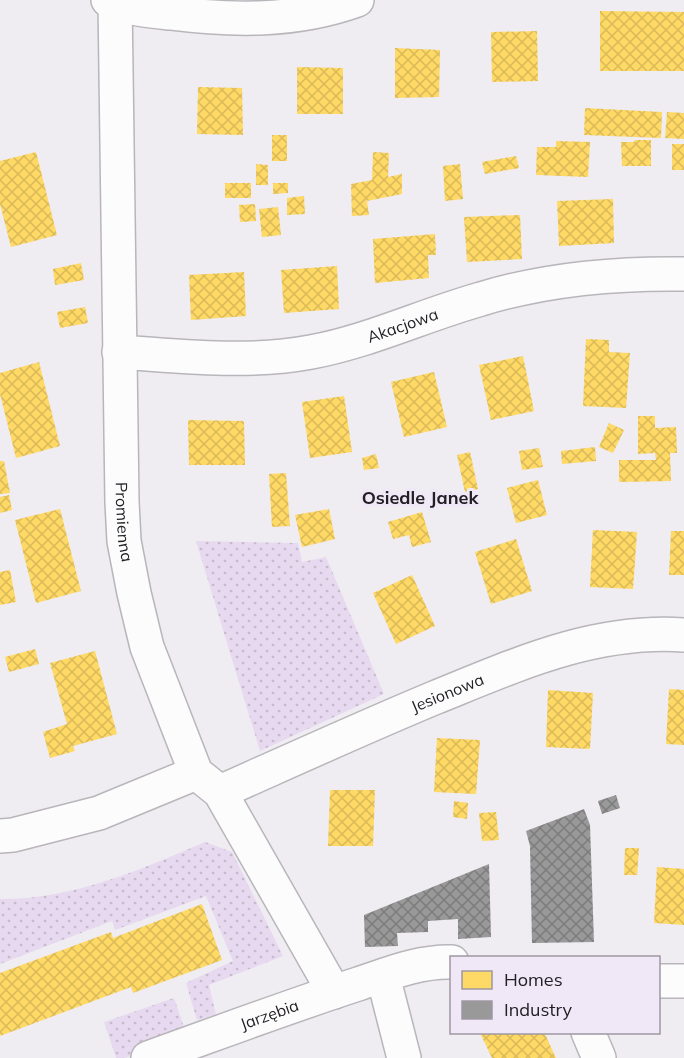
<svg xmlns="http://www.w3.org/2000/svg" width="684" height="1058" font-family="Mulish,sans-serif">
<defs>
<pattern id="grass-dots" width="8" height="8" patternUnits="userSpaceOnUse" patternTransform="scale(1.5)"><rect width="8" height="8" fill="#e7d9ef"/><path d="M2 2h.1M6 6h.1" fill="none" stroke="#c6bacd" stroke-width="1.8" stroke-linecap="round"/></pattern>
<pattern id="homes-cross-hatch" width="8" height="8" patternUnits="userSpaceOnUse" patternTransform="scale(1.5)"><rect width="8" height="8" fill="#ffd966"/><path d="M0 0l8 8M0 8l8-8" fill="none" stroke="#daba58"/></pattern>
<pattern id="industry-cross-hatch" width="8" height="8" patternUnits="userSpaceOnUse" patternTransform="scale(1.5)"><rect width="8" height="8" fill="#999"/><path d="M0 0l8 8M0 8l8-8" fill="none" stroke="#7c7c7d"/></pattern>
</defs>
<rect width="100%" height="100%" fill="#efecf2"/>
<!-- grass -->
<g fill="url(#grass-dots)">
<polygon points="196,541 298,543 302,562 326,557 384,694 260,751"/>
<path d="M205,842L232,852L283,956L209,985L216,1015L197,1020L186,983L233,961L206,896L115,930L112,921L0,964V899C71,900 140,870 205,842Z"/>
<polygon points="174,998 187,1036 125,1058 116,1058 104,1022"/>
</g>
<!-- homes -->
<g fill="url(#homes-cross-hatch)">
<polygon points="600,11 684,12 684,71 600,71"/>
<polygon points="537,31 538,81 492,82 491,32"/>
<polygon points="395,48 440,50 439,97 395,98"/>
<polygon points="297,67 343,68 343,114 297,114"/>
<polygon points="198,87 242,88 243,135 197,134"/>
<polygon points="585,108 662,112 661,138 584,135"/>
<polygon points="667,112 684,113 684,139 665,138"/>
<rect x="272" y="135" width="15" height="26"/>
<polygon points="635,140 651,140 651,166 622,166 621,142 634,142"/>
<polygon points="556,141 590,142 588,177 536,175 537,147 556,147"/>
<rect x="672" y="144" width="12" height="26"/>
<polygon points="36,152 57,235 11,247 0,204 0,161"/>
<polygon points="373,152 389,153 388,177 402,174 402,194 367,201 369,215 352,216 351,184 372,180"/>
<polygon points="516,156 519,168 485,174 482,162"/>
<polygon points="256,164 268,165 268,185 256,185"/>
<polygon points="460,164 463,199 445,201 443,166"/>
<rect x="225" y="183" width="26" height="15"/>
<polygon points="273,183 288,183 288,193 273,194"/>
<polygon points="304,196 305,214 287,215 287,198"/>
<polygon points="613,199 614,243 559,246 557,201"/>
<polygon points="255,204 256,221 240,222 239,205"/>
<polygon points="278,207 281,235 262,237 259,209"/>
<polygon points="520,215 522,259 467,262 464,217"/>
<polygon points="435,234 436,255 428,255 429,278 375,283 373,239"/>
<polygon points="81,263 84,280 55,285 53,269"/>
<polygon points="337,266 339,309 284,313 281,270"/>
<polygon points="244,272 246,316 191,320 189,275"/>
<polygon points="85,307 88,323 60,328 57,312"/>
<polygon points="586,339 609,340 609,352 630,353 626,408 583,406"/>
<polygon points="523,356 534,411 491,420 479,365"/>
<polygon points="39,362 60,446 16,458 0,394 0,373"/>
<polygon points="434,372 447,427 404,437 391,382"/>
<polygon points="344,396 352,452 310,458 302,402"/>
<polygon points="638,416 655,416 655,428 676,427 677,453 670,453 671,481 619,482 619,460 656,460 655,453 638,454"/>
<polygon points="188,420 244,421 245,465 189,465"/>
<polygon points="609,423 624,430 613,453 599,447"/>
<polygon points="595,447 596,461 562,464 561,451"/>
<polygon points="539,448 543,467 522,470 519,451"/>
<polygon points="470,452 478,489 465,492 457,455"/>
<polygon points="376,454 379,468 364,470 362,458"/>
<polygon points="0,461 4,461 10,493 0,494"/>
<polygon points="286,473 290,526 272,527 269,474"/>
<polygon points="538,480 547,515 516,523 507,488"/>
<polygon points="9,495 12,510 0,513 0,497"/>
<polygon points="60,509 81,591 36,603 15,520"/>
<polygon points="329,509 335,539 302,547 295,515"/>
<polygon points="422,512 431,542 412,547 409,535 393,539 388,522"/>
<polygon points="593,530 637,532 633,589 590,587"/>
<polygon points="671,531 684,531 684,575 669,575"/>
<polygon points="516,539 532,591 491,604 475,552"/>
<polygon points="10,570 16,602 0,605 0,572"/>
<polygon points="412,575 435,626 396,644 373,593"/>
<polygon points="35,649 39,664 9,672 5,657"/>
<polygon points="95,651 117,734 73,746 75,751 50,758 43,732 67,724 50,663"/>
<polygon points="669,689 684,690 684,745 666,744"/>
<polygon points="548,690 593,693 590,749 546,747"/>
<polygon points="437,738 480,740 476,794 434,792"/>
<polygon points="330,790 375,790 373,846 328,846"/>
<polygon points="454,801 468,803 467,819 453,817"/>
<polygon points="496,812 499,840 482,841 479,813"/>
<polygon points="625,848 639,848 637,875 624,875"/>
<polygon points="657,867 684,869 684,925 654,923"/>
<polygon points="202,904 222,960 133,993 131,987 0,1036 0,973 111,932 113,938"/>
<polygon points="487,1032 544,1032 556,1058 492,1058 481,1035"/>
</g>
<!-- industry -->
<g fill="url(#industry-cross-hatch)">
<polygon points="616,795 620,808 602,814 598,801"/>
<polygon points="584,809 590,825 594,942 532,943 530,846 526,831"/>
<polygon points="489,864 491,937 458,939 458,919 428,921 428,932 397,933 398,946 365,947 364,915"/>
</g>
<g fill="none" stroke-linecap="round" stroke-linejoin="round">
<defs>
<g id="minor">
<path d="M108,0C127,9 150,11 170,13C234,21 296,22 357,0"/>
<path id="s1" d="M115,0L122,502L124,541L134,593L147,647L196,773L220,792L334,992"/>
<path id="s2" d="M119,352C183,356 248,364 311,352C370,341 424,315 481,299C546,279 616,273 684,274"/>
<path id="s3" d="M220,792C292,760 362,728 434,698C516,665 593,629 684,635"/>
<polyline points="0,836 13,835 99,813 196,773"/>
<polyline points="383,976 404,1058"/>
<polyline points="658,981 684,981"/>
<polyline points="588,1032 599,1058"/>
<path id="s4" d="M148,1058C218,1033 287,1007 358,984C388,974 419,961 452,962"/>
</g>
</defs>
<!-- minor casing -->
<use href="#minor" stroke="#b8b6ba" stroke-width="36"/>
<!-- minor -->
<use href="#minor" stroke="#fdfcfd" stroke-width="33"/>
</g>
<g text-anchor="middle" stroke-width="6" stroke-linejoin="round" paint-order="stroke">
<!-- street labels -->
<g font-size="16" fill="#232025" stroke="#f0e8f6">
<text dy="6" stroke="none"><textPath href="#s2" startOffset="288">Akacjowa</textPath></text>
<text dy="6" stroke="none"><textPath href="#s1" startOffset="522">Promienna</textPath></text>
<text dy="6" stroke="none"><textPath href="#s3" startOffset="248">Jesionowa</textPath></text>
<text dy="6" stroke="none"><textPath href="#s4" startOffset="129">Jarzębia</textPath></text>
</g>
<!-- neighbourhood labels -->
<g font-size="18" font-weight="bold" fill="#232025" stroke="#f0e8f6">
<text x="420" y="504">Osiedle Janek</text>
</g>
</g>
<!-- legend -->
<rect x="450" y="956" width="210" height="78" fill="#f0e8f6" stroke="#9e98a2" stroke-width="1.5"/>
<rect x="462" y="971" width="30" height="18" fill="#ffd966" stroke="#9e98a2" stroke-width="1.5"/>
<text x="504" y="986" font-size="18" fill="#232025">Homes</text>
<rect x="462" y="1001" width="30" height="18" fill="#999999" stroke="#9e98a2" stroke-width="1.5"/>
<text x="504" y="1016" font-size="18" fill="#232025">Industry</text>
</svg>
